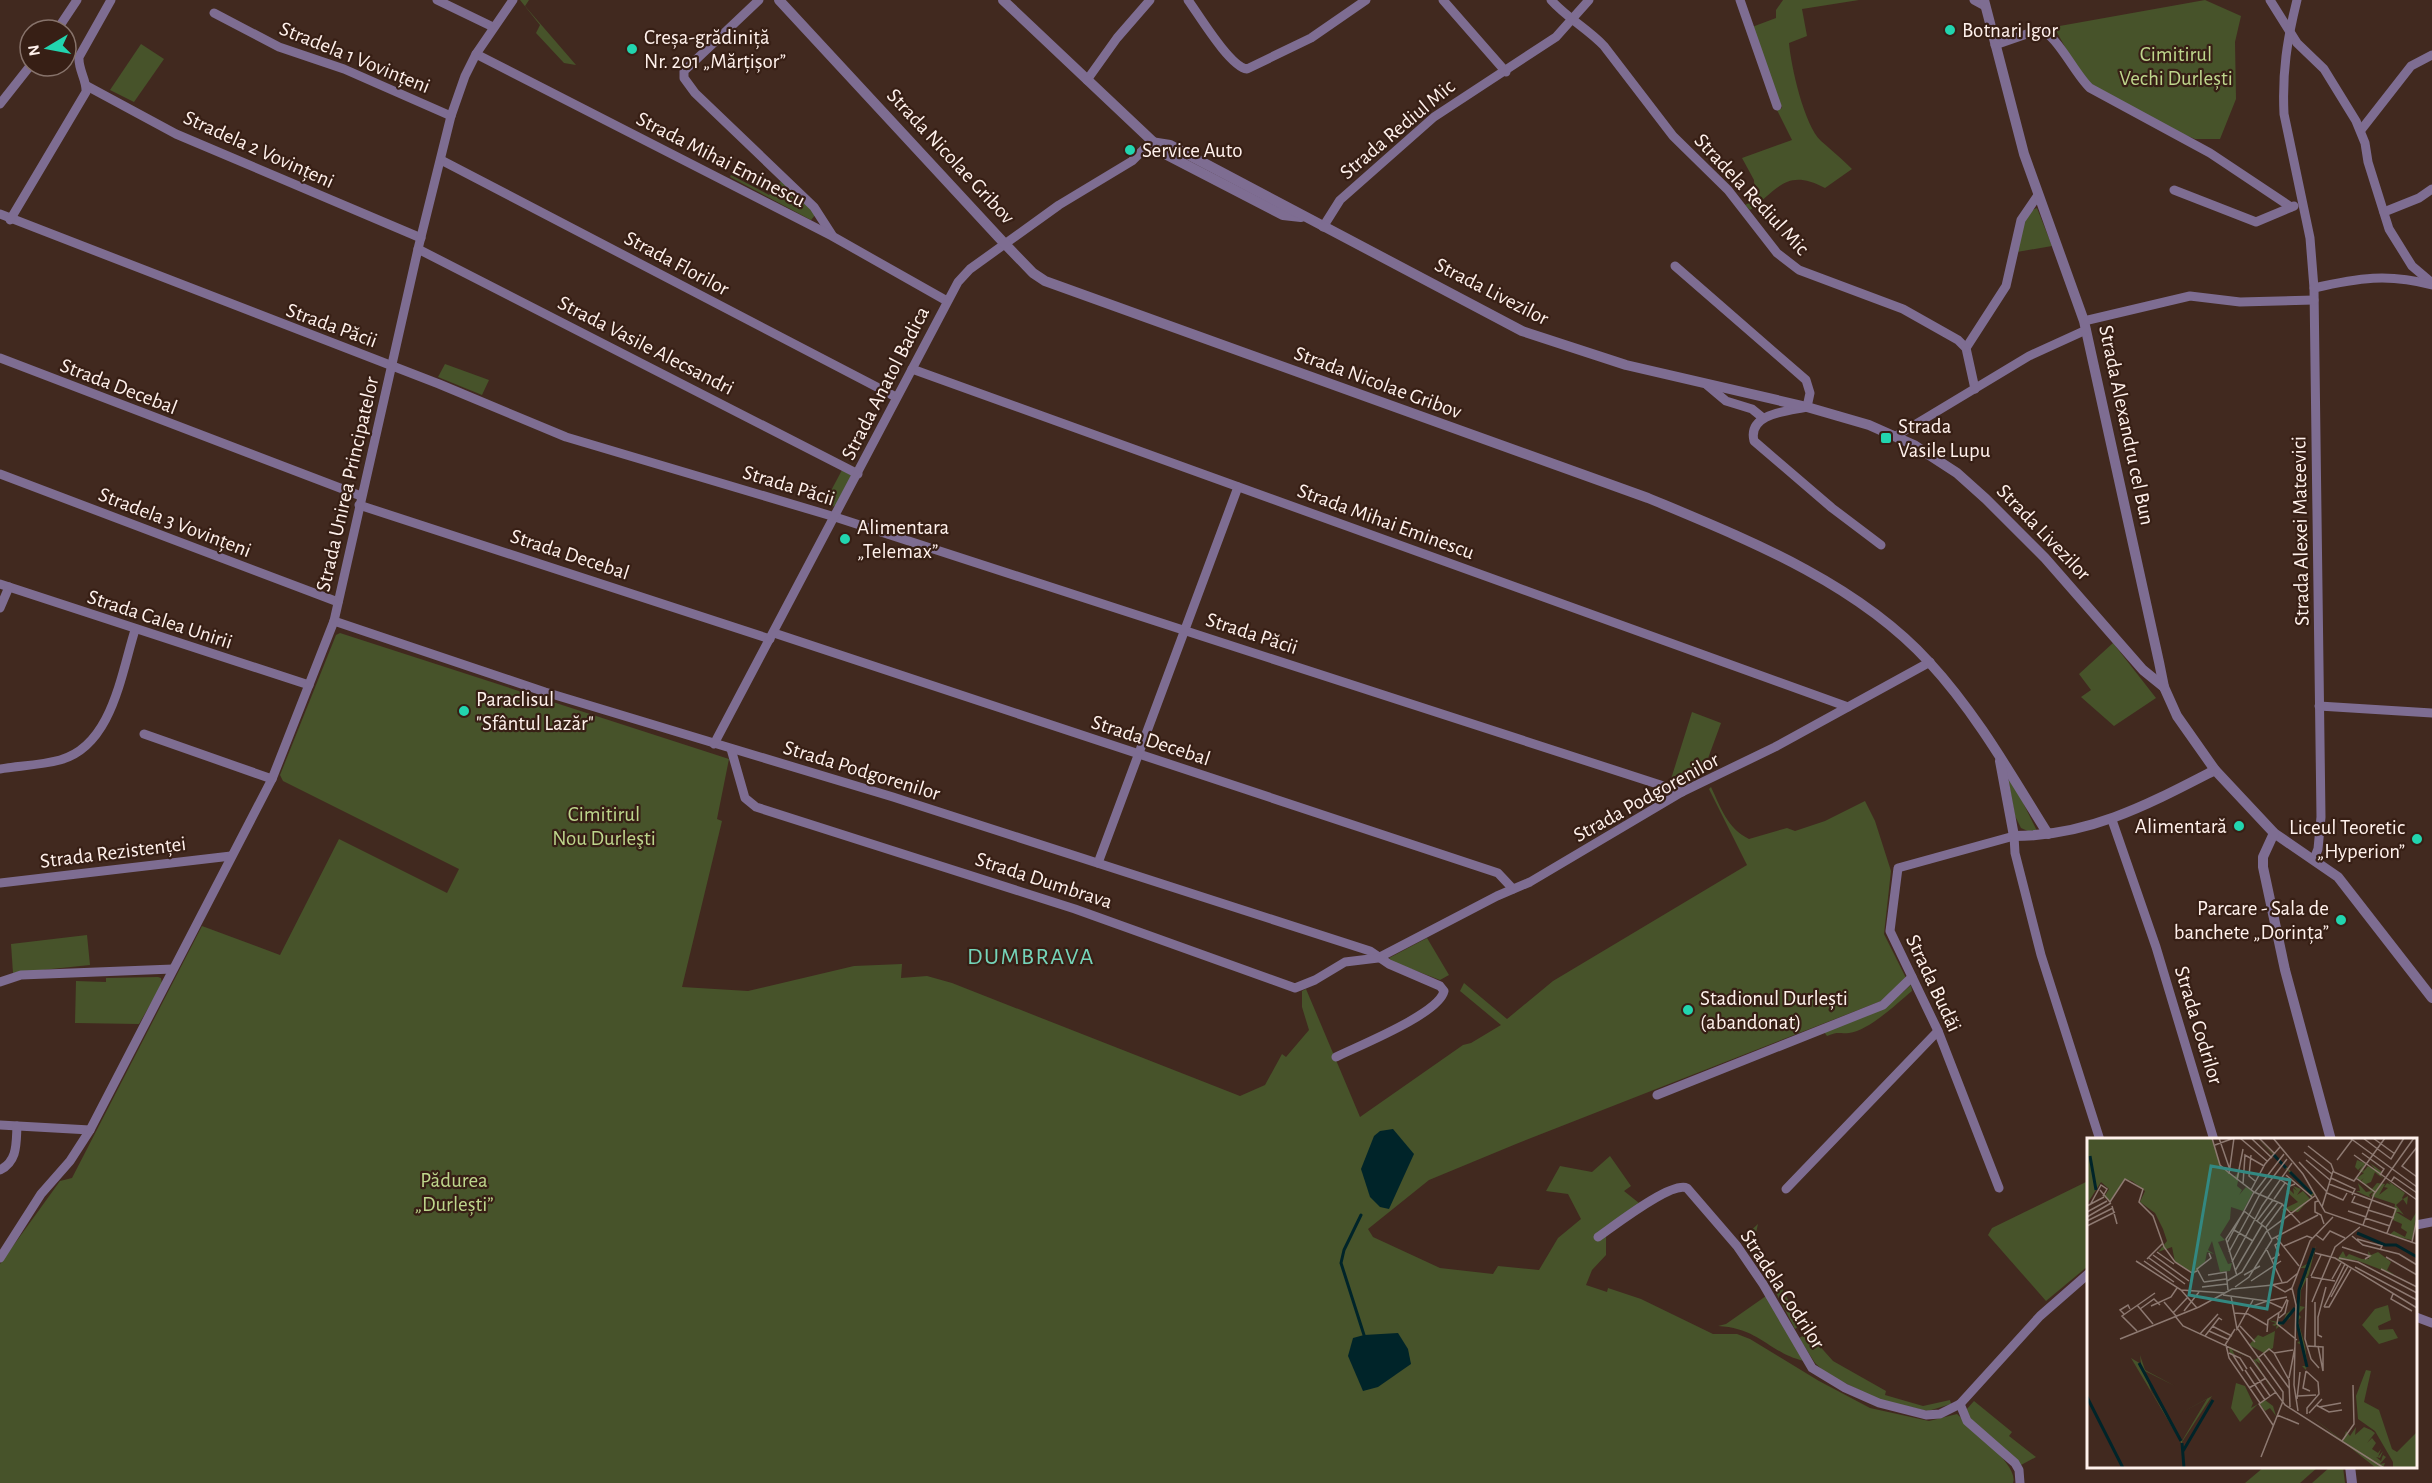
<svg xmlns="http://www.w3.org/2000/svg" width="2432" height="1483" font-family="'Alegreya Sans',sans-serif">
<rect width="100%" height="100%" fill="#41291f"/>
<!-- green -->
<g fill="#47532a">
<polygon points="520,0 529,0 525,6 576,65 564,63 536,33 540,25"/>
<path d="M1783,0H1859L1802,9L1807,36L1789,43C1791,66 1804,125 1821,141C1830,149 1842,159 1852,169L1825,188C1787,168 1779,188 1750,210L1745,205L1755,200L1754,180L1742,158L1792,140L1777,110L1782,108L1752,27L1776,18V10Z"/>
<polygon points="2205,0 2241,16 2235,42 2236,99 2220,139 2195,139 2169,128 2089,84 2075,65 2054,27"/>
<polygon points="141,44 164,59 134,102 110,90"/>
<polygon points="731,175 769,195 781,181 816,214 811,220 730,177"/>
<path d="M2037,208L2052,246L2017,252C2020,237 2021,213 2037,208Z"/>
<polygon points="445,364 489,380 482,395 438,377"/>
<polygon points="842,470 852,474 836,505 832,507 824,504"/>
<path d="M340,633L729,759L717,819L722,821L682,987L748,991L854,966L902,964L901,978L927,976L952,983L1240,1096L1265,1085L1282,1054L1286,1057L1309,1030L1302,1007V991L1306,989L1360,1117L1463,1045L1471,1043L1501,1025L1460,991L1464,983L1507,1019L1553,981L1747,865L1709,789L1711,787C1721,808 1727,828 1749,839L1787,828L1795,831L1825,821L1865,801L1875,821L1891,871L1884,934L1906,978L1881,1001L1516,1144L1429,1180L1368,1229L1373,1237L1440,1268L1493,1274L1498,1266L1539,1270L1558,1238L1581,1219L1568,1194L1546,1191L1560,1166L1592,1172L1610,1156L1631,1186L1624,1191L1639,1203L1643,1211L1637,1213L1606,1236V1255L1592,1270L1586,1285L1607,1292L1608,1288L1641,1299L1713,1334H1737L1750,1339L1819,1381L1870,1408L1929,1421L1957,1414C1970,1427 2020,1466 2013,1483H0V1264L60,1181L72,1178L202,926L280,955L339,839L447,893L459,869L283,781L280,775L336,635Z"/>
<polygon points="2113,643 2156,698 2114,726 2081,697 2091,690 2079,674"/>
<polygon points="1692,712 1721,723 1703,772 1694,769 1690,780 1671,779"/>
<polygon points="2008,778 2011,778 2037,831 2030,832 2021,828 2015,816"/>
<polygon points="87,935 90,965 13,973 11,944"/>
<polygon points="1427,938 1449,975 1440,980 1393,962 1389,958"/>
<polygon points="158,977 161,978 162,984 139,1024 75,1023 76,981 106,982 106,978"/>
<path d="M1911,985L1912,991C1896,1004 1870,1030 1849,1033C1839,1034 1839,1031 1827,1036L1824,1032L1896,998Z"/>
<polygon points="2088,1181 2088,1266 2046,1301 1988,1235 1992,1228"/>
<polygon points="1758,1224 1755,1237 1801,1324 1795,1329 1746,1235"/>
<path d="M1766,1296L1804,1361C1769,1353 1760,1328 1718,1326L1726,1324Z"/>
<polygon points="1808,1333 1833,1361 1886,1391 1885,1395 1923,1406 1950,1400 1951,1404 1928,1411 1879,1400 1827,1374 1815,1363 1799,1338"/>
<polygon points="1974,1401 2012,1432 2009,1436 2036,1457 2021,1465 1968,1418 1966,1410"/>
<polygon points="2264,1467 2264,1466 2318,1467 2300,1483 2245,1483"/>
<polygon points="2330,1467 2343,1467 2345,1483 2312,1483"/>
</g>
<!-- water -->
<g fill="#002429">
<polygon points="1393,1129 1414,1154 1389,1209 1380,1207 1370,1197 1361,1169 1374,1136 1380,1131"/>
<polygon points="1398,1333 1408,1349 1411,1364 1378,1387 1363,1391 1348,1356 1353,1338 1364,1335"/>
</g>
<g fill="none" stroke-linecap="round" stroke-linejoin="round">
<!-- stream -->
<polyline stroke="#002429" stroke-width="3" points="1361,1215 1344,1250 1341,1263 1364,1335"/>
<!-- minor -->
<g stroke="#7e6d92" stroke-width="9">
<polyline points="437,0 493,27"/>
<polyline points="759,0 684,71 684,78 695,93 814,207 832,235"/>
<path d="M1188,0C1199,15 1230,67 1247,69L1311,38L1366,0"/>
<polyline points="1443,0 1506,72"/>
<path d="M1551,0C1567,18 1588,29 1604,46L1673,136L1728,190L1777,253L1799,270L1903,309L1958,340L1966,348L1975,389"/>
<polyline points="1740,0 1777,106"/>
<polyline points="1974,0 1985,6"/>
<polyline points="2270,0 2297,43 2324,69 2356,121 2365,143 2368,162 2389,229 2412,266 2432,283"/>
<path d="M2297,0C2287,40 2282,72 2284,114L2310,238L2314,288L2321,817L2318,849L2314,859"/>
<polyline points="214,13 279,47 344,69 451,116"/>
<polyline points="57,30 77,0"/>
<path d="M1995,45L2038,30C2055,30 2075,75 2090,88L2210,153L2291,207"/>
<polyline points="476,54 832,236 947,301"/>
<polyline points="1087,80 1117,38 1150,0"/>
<polyline points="87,86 176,134 421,238"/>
<polyline points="0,104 30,66"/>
<polyline points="2361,130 2411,66 2432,55"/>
<polyline points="441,160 896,397"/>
<polyline points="2174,190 2256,222 2294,206"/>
<polyline points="2384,212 2419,198 2432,189"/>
<polyline points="0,214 439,384 566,437 835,517 1682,792"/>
<path d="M10,220L86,92C87,80 78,70 79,57L111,0"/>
<polyline points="1323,227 1340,200 1434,117 1556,37 1589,0"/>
<polyline points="418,249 858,474"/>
<path d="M1675,266L1806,380L1810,393L1807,407C1789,411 1747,413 1754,441L1832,508L1881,545"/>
<path d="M2314,288C2358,278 2388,273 2432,285"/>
<polyline points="2084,321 2190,296 2240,302 2314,300"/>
<polyline points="1966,348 2006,286 2021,220 2038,195"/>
<polyline points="0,358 361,496"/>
<polyline points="912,369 1848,707"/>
<polyline points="1707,385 1726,401 1752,409 1763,418"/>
<polyline points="1896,436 2029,356 2086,330"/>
<polyline points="0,474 338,602"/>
<polyline points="359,505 770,639"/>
<polyline points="0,584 309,685"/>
<polyline points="0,608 9,587"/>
<path d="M334,621L545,692L893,797L1370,951L1389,964L1440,986L1444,991C1439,1014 1358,1046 1336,1057"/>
<polyline points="774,633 1498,873 1513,889"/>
<polyline points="2319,706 2432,713"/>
<polyline points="144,734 272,779"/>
<polyline points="714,744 958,282 970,269 1059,205 1132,161 1151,142"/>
<polyline points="731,749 745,798 756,807 1075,909 1295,988 1315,980 1345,962 1378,958 1497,896 1530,882 1682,792 1775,747 1930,662"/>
<path d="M0,769C19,766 41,765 60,760C112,746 121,674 135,630"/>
<polyline points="2112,820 2156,947 2214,1140"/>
<polyline points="1098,863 1238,487"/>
<polyline points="0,883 231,856"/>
<polyline points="0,982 21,975 173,969"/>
<polyline points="1657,1095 1883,1005 1912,977"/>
<polyline points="0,1125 90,1130"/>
<path d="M0,1170C18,1161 16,1143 17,1126"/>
<polyline points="1999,1188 1938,1031 1890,931 1898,868 2014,836 2015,853 2041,955 2100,1140"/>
<polyline points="1786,1189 1938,1031"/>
<polyline points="2416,1225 2432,1222"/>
<path d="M1598,1237C1614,1226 1671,1181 1687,1188L1737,1246L1763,1284L1812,1368L1845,1388L1879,1403L1926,1415L1940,1414L1960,1404L2040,1316L2088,1274"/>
<polyline points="0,1258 41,1194 70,1161 90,1130 272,779 334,621 418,249 451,116 465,76 476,54 513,0"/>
<polyline points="2416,1317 2432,1323"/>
<polyline points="1960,1404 1967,1421 2015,1463 2019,1470 2020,1483"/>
</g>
<!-- tertiary -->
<g stroke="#7e6d92" stroke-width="10">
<path d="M779,0L1004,243L1033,273L1045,281L1648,498C1746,539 1856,582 1929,662C1977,714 2011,775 2048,834"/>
<polyline points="1003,0 1167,155 1283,215 1301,217"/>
<polyline points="1984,0 2024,154 2084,321 2159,662 2164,687 2177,716 2215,770 2274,833 2338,877 2432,998"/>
<polyline points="1151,142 1170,145 1522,331 1626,365 1807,407 1869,425 1914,445 1957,473 1986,499 2045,558 2143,670 2164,687"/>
<path d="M2000,761L2014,836C2090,836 2149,804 2215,770"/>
<polyline points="2274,833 2263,857 2263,867 2285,970 2331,1140"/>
<polyline points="2350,1466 2352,1483"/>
</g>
</g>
<!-- markers -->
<g fill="#22d5af" stroke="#371f15" stroke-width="2">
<circle cx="1950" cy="30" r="6"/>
<circle cx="632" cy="49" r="6"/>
<circle cx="1130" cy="150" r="6"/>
<rect x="1880" y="432" width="12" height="12" rx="3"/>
<circle cx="845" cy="539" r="6"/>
<circle cx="464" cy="711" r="6"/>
<circle cx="2239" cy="826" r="6"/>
<circle cx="2417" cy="839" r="6"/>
<circle cx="2341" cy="920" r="6"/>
<circle cx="1688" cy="1010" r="6"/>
</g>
<g text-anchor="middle" stroke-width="4.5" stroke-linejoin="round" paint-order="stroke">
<!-- poi labels -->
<g font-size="21" fill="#fff1ec" stroke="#371f15" text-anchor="start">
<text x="1962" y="37">Botnari Igor</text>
<text x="644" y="44">Creșa-grădiniță<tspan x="644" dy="24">Nr. 201 „Mărțișor”</tspan></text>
<text x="1142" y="157">Service Auto</text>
<text x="1898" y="433">Strada<tspan x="1898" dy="24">Vasile Lupu</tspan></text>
<text x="857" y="534">Alimentara<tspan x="857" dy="24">„Telemax”</tspan></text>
<text x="476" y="706">Paraclisul<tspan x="476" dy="24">"Sfântul Lazăr"</tspan></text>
<text x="2227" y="833" text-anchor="end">Alimentară</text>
<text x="2405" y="834" text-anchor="end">Liceul Teoretic<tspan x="2405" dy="24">„Hyperion”</tspan></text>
<text x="2329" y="915" text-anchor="end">Parcare - Sala de<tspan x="2329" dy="24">banchete „Dorința”</tspan></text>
<text x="1700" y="1005">Stadionul Durlești<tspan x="1700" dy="24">(abandonat)</tspan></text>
</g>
<!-- park labels -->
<g font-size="21" fill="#bed68c" stroke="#371f15">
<text x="2176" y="61">Cimitirul<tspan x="2176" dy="24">Vechi Durlești</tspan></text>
<text x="604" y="821">Cimitirul<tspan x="604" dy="24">Nou Durleşti</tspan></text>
<text x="454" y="1187">Pădurea<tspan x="454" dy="24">„Durlești”</tspan></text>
</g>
<!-- street labels -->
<g font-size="21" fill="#fff1ec" stroke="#371f15">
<text transform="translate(355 57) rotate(22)" y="7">Stradela 1 Vovințeni</text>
<text transform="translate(1397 129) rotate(-40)" y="7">Strada Rediul Mic</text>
<text transform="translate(259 149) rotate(24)" y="7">Stradela 2 Vovințeni</text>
<text transform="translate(951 156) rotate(47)" y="7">Strada Nicolae Gribov</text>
<text transform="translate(721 159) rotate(27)" y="7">Strada Mihai Eminescu</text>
<text transform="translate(1752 194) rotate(47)" y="7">Stradela Rediul Mic</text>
<text transform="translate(677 263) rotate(28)" y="7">Strada Florilor</text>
<text transform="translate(1492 291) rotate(27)" y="7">Strada Livezilor</text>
<text transform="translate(332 325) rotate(20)" y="7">Strada Păcii</text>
<text transform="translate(646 345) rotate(27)" y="7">Strada Vasile Alecsandri</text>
<text transform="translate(1378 382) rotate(20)" y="7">Strada Nicolae Gribov</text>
<text transform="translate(885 383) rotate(-63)" y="7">Strada Anatol Badica</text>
<text transform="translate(119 386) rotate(21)" y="7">Strada Decebal</text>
<text transform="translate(2127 425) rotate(78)" y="7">Strada Alexandru cel Bun</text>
<text transform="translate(347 484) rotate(-77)" y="7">Strada Unirea Principatelor</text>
<text transform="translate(789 485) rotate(17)" y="7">Strada Păcii</text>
<text transform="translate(1386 521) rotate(20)" y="7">Strada Mihai Eminescu</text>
<text transform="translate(175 522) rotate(21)" y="7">Stradela 3 Vovințeni</text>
<text transform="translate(2300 531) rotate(-91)" y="7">Strada Alexei Mateevici</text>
<text transform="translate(2044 532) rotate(46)" y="7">Strada Livezilor</text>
<text transform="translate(570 554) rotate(18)" y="7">Strada Decebal</text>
<text transform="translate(160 619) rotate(18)" y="7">Strada Calea Unirii</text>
<text transform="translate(1252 633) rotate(18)" y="7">Strada Păcii</text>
<text transform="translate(1151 740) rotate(18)" y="7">Strada Decebal</text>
<text transform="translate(862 770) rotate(17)" y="7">Strada Podgorenilor</text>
<text transform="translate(1646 797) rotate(-29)" y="7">Strada Podgorenilor</text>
<text transform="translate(113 852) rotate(-7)" y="7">Strada Rezistenței</text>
<text transform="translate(1044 880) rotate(18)" y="7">Strada Dumbrava</text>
<text transform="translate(1934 983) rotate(65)" y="7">Strada Budăi</text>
<text transform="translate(2199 1025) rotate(73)" y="7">Strada Codrilor</text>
<text transform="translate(1783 1289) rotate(57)" y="7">Stradela Codrilor</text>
</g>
<!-- quarter labels -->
<g font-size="24" letter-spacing="1.5" fill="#75d5ba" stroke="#371f15">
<text x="1031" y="964">DUMBRAVA</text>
</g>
</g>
<!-- overview -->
<g transform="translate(2087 1138)">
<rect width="330" height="330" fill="#41291f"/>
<path d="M0,0H125L133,27L147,39L153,33L150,48L155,52L152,57L159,49L166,54L156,73L144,69L143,81L133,97L138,102L131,104L141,126L145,125L143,133L133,134L125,103L121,112L127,116L120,114L118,124L107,136L88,124L85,109L71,114L80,103L76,91L68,75L53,64L58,53L45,43L38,41L23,63L17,59L22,51L14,44L0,66ZM170,0L227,56L211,74L194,72L211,64L199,53L202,51L207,56L206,50L210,53L206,48L214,51L210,57L216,53L223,61V56ZM270,22L278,25L276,34L281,28L288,31L283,25L295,34L293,37L297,41L290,36L288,34L284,44L279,46L285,51L290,45L298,46L292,57L301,50L297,49L300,45L304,47L301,43L318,55L315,60L316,61L321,58L320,67L316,61L309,67L317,77L312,74H309L324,83L330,73L325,102L302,97L307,93L318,99L320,94L314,90L315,86L306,82L308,66L284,58L287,53L282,57L284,60L269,53H273L271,45L279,54L284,53L274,43L277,40L273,43L270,40L277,35L272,33L276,27L271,32L268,29ZM229,107L222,136L214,152L213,168L218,169L211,176L214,179L211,183L218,208L220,225L219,232L215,228H220L216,207L210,205L215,201L209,185L211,172H205L203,180L189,191L190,186L188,188L185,187L189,185L186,184L181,182L196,185L199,176L212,167V152L220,135L219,130H213L223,124ZM256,113L259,119L262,116L275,121H282L281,113L284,117L291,114L304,124L300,132L308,137L269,122H250ZM301,167L304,182L291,188L292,192L306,191L311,200L292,206L275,187L288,171ZM188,193L186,210L172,219L173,226L168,222L186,254L166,221L145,212L148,217L143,215L142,209L168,222L177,215L162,207L171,197L176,199ZM53,217L58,232L88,248L58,233L64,253L95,303L120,261L92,276L125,258L95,304L97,311L126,261L97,313V330L94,304L44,220L54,226ZM279,232L284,233L277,264L292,272L305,311L310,314L330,294V330H306V324L288,293L271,281L269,258ZM149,245L158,248L166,265L164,270L178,262L186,268L189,278L183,270L178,273L172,265L153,284L144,270ZM221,276L256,303L259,293L263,298L269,289L268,297L277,289L284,292L288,295L280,305L285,300L289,305L285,311L291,315L294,311L291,319L296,313L293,320L289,319L294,323L296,317L299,319L293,326L298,325L296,330H289Z" fill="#47532a"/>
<path fill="none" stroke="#002429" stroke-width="3" d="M186,16L199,30M3,18L9,52M203,34L225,56M270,95L298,107H309L330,119M191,185H196L208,170M52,225L94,303M220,229L210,185L212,152L227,110M0,259L36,330M95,305L97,330M96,313L126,262"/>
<path fill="none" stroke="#8d7971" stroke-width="1.5" d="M125,0L133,27L141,34L167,54L195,66L213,85M132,0L143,32M153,0L180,23M172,0L188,16M186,0L216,36L238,74L330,106M263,0L330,49M276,0L304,21L317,0M286,0L308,16M165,1L185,20M128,7L147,0M221,8L244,26L247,34L267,43L298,0M330,9L315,28L330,39M217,14L245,36M275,15L297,31L293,37M164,17L162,38L168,43M267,17L330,62M219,22L243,42M250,22L265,2M212,24L240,54M142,36L147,0M199,37L225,59M191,40L203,48L208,46M244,40L268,51L265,57M269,40L288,54M150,42L156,11M304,44L307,39L330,55M156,46L158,17L177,28M242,46L309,71L300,95M13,52L23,64L38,41L56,51L52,64L66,78L77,109L88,124L105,135L110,133M164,52L178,26L193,9M168,54L197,16M240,55L256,62L260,55M173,56L200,21M268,58L265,64L282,70M187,61L198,45M231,63L228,64V74L234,77L237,86M3,67L14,47L20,51L16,58M0,68L17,59M25,68L30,86M235,69L246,33M281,72L307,80M157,73L179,90L185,102M261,73L279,79M0,74L20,63M162,77L173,56M0,79L24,65M278,80L303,88M0,83L26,70M170,83L186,62M174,86L191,64M276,87L287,56L327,0M0,88L28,74M179,89L196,66M147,92L166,103M229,97L236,102L243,93L258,100M265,98L276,107L312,116L330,127M189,99L212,128M185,101L231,77M270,101L295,108L293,112M325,104L330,80M140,105L167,54M197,108L220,98L225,100M255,109L283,118L278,121M179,110L195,144M70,114L87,126M142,114L162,77M228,115L248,120L330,170M66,117L102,143M299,119L330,137M62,120L98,146M252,120L271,124L330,155M60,121L76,105M185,121L192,117L188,107L193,104M49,123L94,152L138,155M57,123L87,144M145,124L175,68L205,25M268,129L330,162M294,131L330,149M148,133L175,87M121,137L139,134L141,152M157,137L173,128M150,138L139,101L157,74M224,138L234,117M224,139L248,143M220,140L218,201L224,221L232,230M245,141L254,125M140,143L155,134L179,94L229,57M164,143L194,123M117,144L110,131L124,120L122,115M117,144L139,141M184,147L200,144L211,135M115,149L140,146M148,149L162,139L185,102M205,150L209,167L207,247L211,273M205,150L223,103L246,79M94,152L110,170M306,156L304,161L325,173M136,157L180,163L200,159M144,158L150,191L166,162M244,159L261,128M77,164L89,178M225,164L248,109L273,89M228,164V208M50,167L66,186M64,168L84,159L90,150M166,168L180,163L195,170M237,169H242L264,131M237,169L258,126M53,171L67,161L73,167M97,173L112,154M192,174L190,186L210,202M86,175L100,160M147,175L161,176L180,187M37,176L33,172L41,167L43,171M88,178L96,188L163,219L198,267L297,330M192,180L198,175L201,162M125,188L145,198M153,188L168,204M151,191L196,254V263L174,319M50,193L35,178L68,155M122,193L142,202M180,194L181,182L194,173L200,161M113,196L131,176M118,198L132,180L135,182M235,199L231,197V179L239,149M33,201L112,169L145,151L186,147L198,154L205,150M138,207L148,191M139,207L142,220L173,265M221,208L236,209V233M231,208L236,233M142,215L153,220L160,231M187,215L206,212M177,216L202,250M146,217L156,233M172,219L182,211L187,215L202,242L203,269M163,229L183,258M158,232L178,262M219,233L231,244L232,256L220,270V276M219,233L216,250L223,253M202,240L208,209M162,250L179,240M211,258L229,257M210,261L213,234M229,267L242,274L255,272M232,269L254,265M222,275L235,261M190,277L212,286M186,287L172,266L189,254M255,303L267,286L266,247"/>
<path fill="#338881" fill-opacity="0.15" stroke="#338881" stroke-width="3" d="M124,28L203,42L180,171L102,157Z"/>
<rect width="330" height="330" fill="none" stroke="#fff1ec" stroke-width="3"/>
</g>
<!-- north arrow -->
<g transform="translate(48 48) rotate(260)"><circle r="28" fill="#371f15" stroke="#87736b" stroke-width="1.5"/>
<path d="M0-4.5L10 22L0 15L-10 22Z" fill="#22d5af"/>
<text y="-9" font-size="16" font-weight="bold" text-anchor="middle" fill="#fff1ec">N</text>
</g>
</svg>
